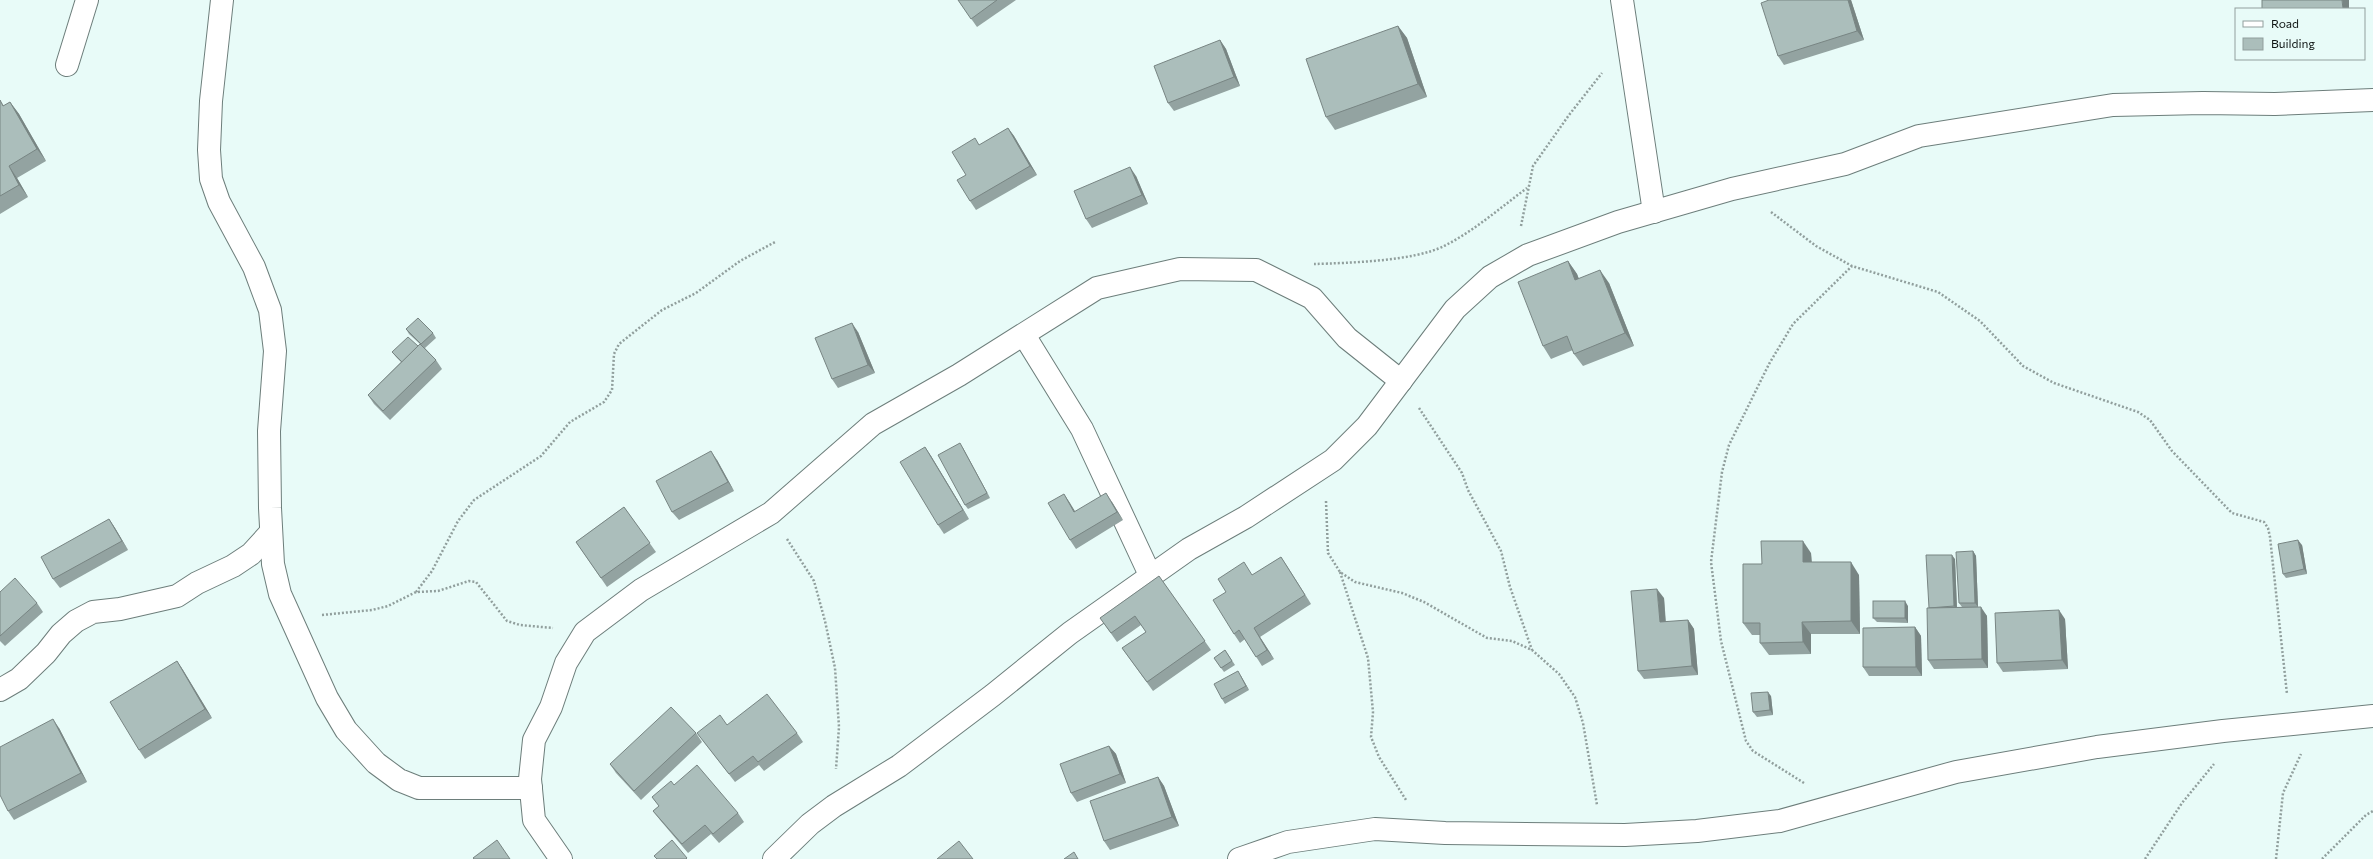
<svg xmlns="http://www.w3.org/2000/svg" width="2373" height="859" font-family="Commissioner,sans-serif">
<rect width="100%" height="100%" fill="#e8fbf8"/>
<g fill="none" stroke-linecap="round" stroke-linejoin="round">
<defs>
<g id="street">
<polyline points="222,0 211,101 209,150 211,179 219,202 254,267 270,310 275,351 269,431 270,508 273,564 280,594 327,698 346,730 376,763 399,780 419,788 531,788"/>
<polyline points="1622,0 1654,212"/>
<polyline points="67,65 87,0"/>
<polyline points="1024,335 1082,429 1151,577"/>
<polyline points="0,690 19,679 46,653 61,634 76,621 93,612 120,609 177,596 197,583 233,566 251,554 271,532"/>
<polyline points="561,859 534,820 530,779 534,740 551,707 566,663 585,632 641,590 771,513 873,424 959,375 1097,288 1180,269 1256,270 1312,298 1347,338 1401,381"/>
<polyline points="774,859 810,824 834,806 899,766 993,695 1070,633 1189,549 1246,517 1333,460 1367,426 1455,309 1490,277 1528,255 1618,222 1732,189 1845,164 1919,136 2113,105 2203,103 2275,104 2373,100"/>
<polyline points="1239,859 1288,842 1375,829 1445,833 1625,835 1697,831 1780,821 1956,772 2097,747 2223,731 2373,716"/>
</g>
</defs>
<!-- street casing -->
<use href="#street" stroke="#6d7e7b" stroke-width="24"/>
<!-- path -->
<g stroke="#919f9d" stroke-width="2.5" stroke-dasharray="2 2" stroke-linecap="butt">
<polyline points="1771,212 1816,246 1852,266 1938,292 1980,321 2023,366 2054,383 2138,412 2150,420 2172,451 2232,513 2264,522 2268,528 2270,537 2287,694"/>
<polyline points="1521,226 1533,166 1569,115 1602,73"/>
<path d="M1314,264C1348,263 1415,261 1444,246C1474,231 1500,208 1527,188"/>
<polyline points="1419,408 1462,473 1468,490 1501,551 1510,587 1532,650"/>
<polyline points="1326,501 1328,553 1340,572 1355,582 1402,593 1424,602 1487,638 1512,641 1532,650 1559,674 1575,697 1583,723 1597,805"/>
<polyline points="787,539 814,581 825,621 835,668 839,727 836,769"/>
<polyline points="1340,572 1368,658 1373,712 1371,737 1379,757 1406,800"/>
<polyline points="416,592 432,571 458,521 474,500 541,456 570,422 604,402 612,390 614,354 619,344 662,310 696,293 740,261 775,242"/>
<polyline points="322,615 372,610 388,606 416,592 438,591 469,581 476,582 507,621 520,625 553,628"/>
<polyline points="1804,783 1753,751 1746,741 1721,641 1711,562 1722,472 1729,445 1769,364 1793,324 1852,266"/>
<polyline points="2145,859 2182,803 2214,764"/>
<polyline points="2276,859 2283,793 2301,754"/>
<polyline points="2322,859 2366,815 2373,811"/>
</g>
<!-- street -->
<use href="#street" stroke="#fff" stroke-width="22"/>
</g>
<!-- wall -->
<g fill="#93a3a1">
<polygon points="958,0 1016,0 977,27"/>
<polygon points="1769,0 1851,0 1864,40 1784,65 1778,56"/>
<polygon points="1398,26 1407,38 1427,97 1335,130 1326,117"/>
<polygon points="1220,40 1226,49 1240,86 1174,111 1168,103"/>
<polygon points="0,100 4,106 10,102 19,114 46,161 17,178 28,197 0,214"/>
<polygon points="1008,128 1014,136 1037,175 976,210 970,201 966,175 980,145"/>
<polygon points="1136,176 1148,204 1092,228 1086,219"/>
<polygon points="1568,261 1577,274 1579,279 1609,283 1634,346 1583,366 1574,354 1573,350 1551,359 1543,346"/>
<polygon points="406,329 433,333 436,338 425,348 436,360 442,369 390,420 374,404 368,395 401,362 396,357 392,352 418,346 420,344 409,334"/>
<polygon points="858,332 875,373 838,388 832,379"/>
<polygon points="925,447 931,456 969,519 944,534 938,525"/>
<polygon points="963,448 990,498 968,509 965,505"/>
<polygon points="717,460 734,491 679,520 672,512"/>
<polygon points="1064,494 1075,512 1112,502 1123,520 1076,549 1070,540"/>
<polygon points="624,507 656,552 607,587 576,542"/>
<polygon points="109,519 115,528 128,550 60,588 53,579"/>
<polygon points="2302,545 2307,574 2286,578 2283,574"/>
<polygon points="1973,551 1976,556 1978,607 1987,616 1988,668 1934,669 1928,660 1929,608 1955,559 1957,607 1962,607 1959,603"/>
<polygon points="1811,553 1812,562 1859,575 1860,634 1811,634 1811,654 1769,655 1760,643 1760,635 1752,635 1743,623 1762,564"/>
<polygon points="1281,557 1311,604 1260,637 1274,659 1262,666 1245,639 1240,643 1234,634 1253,575"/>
<polygon points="1159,576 1211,650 1153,691 1122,648 1146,632 1141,625 1117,642 1100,618"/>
<polygon points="0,592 37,603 43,612 5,646 0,641"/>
<polygon points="1664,598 1666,622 1688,620 1694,629 1698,675 1644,679 1638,671"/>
<polygon points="1908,606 1908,623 1877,622 1873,618"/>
<polygon points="2065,619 2068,669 2003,672 1997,663"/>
<polygon points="1915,627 1921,636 1922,676 1869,676 1863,667"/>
<polygon points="1225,650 1235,665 1224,672 1214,658"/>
<polygon points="177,661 183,670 212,718 145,759 139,750"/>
<polygon points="1241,676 1249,690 1225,704 1222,699"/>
<polygon points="1771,696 1773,715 1757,717 1753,712"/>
<polygon points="727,725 797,733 803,742 764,771 759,765 735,782 697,733"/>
<polygon points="59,728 87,782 14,820 8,811"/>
<polygon points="696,733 702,742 641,800 616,773 610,764"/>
<polygon points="1109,746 1116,754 1126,783 1077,802 1071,793"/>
<polygon points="1158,777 1164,786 1179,826 1110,850 1104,841"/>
<polygon points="674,785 738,813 744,822 719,843 711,834 688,853 660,820 653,811 659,806 652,797"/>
</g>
<!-- shaded-wall -->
<g fill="#788583">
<polygon points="1848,0 1851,0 1864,40 1857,31"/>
<polygon points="2342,0 2349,0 2349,9 2343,9"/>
<polygon points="1398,26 1407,38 1427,97 1418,84"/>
<polygon points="1220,40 1226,49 1240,86 1234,77"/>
<polygon points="10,102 19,114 46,161 37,149"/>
<polygon points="1008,128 1014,136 1037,175 1030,166"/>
<polygon points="9,166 17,178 28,197 19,185"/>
<polygon points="1130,167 1136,176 1148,204 1142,195"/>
<polygon points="1568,261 1577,274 1584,293 1575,280"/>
<polygon points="1600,270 1609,283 1634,346 1625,333"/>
<polygon points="852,323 858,332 875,373 868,365"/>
<polygon points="960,443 963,448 990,498 987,493"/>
<polygon points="925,447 931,456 969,519 963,510"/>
<polygon points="711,451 717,460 734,491 728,482"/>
<polygon points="1106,493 1112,502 1123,520 1117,512"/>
<polygon points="1064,494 1070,503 1081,521 1074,512"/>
<polygon points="109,519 115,528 128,550 122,541"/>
<polygon points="2298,540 2302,545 2307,574 2304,569"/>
<polygon points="1803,541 1811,553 1812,575 1803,562"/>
<polygon points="1973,551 1976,556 1978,607 1975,603"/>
<polygon points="1952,555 1955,559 1957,611 1954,606"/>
<polygon points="1281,557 1287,566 1311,604 1305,595"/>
<polygon points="1851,562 1859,575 1860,634 1851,621"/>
<polygon points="1657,589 1664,598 1666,631 1660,622"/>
<polygon points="1905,601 1908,606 1908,623 1905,618"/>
<polygon points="1981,607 1987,616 1988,668 1982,659"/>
<polygon points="2059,610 2065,619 2068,669 2062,660"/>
<polygon points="1688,620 1694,629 1698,675 1692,666"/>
<polygon points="1802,622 1811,634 1811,654 1803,642"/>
<polygon points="1915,627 1921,636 1922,676 1916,667"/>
<polygon points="1254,628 1260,637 1274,659 1267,650"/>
<polygon points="177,661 183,670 212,718 205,709"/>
<polygon points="1238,671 1241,676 1249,690 1246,686"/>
<polygon points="1768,692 1771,696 1773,715 1770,710"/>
<polygon points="53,719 59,728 87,782 81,773"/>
<polygon points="1109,746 1116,754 1126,783 1120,774"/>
<polygon points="1158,777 1164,786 1179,826 1172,817"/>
</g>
<!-- building -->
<g fill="#abbebb" stroke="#788583">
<polygon points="958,0 997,0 971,19"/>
<polygon points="1769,0 1848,0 1857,31 1778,56 1761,3"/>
<polygon points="2262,0 2342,0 2343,9 2262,9"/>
<polygon points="1398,26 1418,84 1326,117 1306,59"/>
<polygon points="1220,40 1234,77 1168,103 1154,66"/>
<polygon points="0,100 3,106 10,102 37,149 9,166 19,185 0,196"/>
<polygon points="1008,128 1030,166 970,201 957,180 966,175 952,152 975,138 979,145"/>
<polygon points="1130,167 1142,195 1086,219 1074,191"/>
<polygon points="1568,261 1575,280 1600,270 1625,333 1574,354 1567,336 1543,346 1518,282"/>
<polygon points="418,318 433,333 421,344 406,329"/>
<polygon points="852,323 868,365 832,379 815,338"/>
<polygon points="408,337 418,346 402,362 392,352"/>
<polygon points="420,344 436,360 383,411 368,395"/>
<polygon points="960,443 987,493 965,505 938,455"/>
<polygon points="925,447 963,510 938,525 900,462"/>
<polygon points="711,451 728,482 672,512 656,481"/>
<polygon points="1106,493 1117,512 1070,540 1048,503 1064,494 1074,512"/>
<polygon points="624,507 650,543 601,578 576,542"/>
<polygon points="109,519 122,541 53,579 41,557"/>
<polygon points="2298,540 2304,569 2283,574 2278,544"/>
<polygon points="1761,541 1803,541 1803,562 1851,562 1851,621 1802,622 1803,642 1760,643 1760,623 1743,623 1743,564 1762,564"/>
<polygon points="1973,551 1975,603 1959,603 1956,552"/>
<polygon points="1926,555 1952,555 1954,606 1929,608"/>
<polygon points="1281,557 1305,595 1254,628 1267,650 1256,657 1239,630 1234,634 1213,600 1226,592 1218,579 1244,562 1252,575"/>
<polygon points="1159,576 1205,641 1147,682 1122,648 1146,632 1135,616 1111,633 1100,618"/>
<polygon points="15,578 37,603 0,636 0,592"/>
<polygon points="1657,589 1660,622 1688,620 1692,666 1638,671 1631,591"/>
<rect x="1873" y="601" width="32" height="17"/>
<polygon points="1981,607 1982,659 1928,660 1927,608"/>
<polygon points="2059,610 2062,660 1997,663 1995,613"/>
<polygon points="1915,627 1916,667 1863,667 1863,628"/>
<polygon points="1225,650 1232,661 1221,668 1214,658"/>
<polygon points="177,661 205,709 139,750 110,702"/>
<polygon points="1238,671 1246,686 1222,699 1214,684"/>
<polygon points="1768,692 1770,710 1753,712 1751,693"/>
<polygon points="767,694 797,733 758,762 753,756 729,774 697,733 720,715 727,725"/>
<polygon points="671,707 696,733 634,791 610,764"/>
<polygon points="53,719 81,773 8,811 0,795 0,747"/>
<polygon points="1109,746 1120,774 1071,793 1060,764"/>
<polygon points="697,765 738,813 713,834 705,825 682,844 653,811 659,806 652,797 671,781 674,785"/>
<polygon points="1158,777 1172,817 1104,841 1090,801"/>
<polygon points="497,840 510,859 474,859 473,858"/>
<polygon points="672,840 687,858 686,859 657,859 654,856"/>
<polygon points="959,841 973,859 937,859"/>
<polygon points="1074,852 1078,859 1064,859"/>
</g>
<!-- legend -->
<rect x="2235" y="8" width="130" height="52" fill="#e8fbf8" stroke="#919f9d"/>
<rect x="2243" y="21" width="20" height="6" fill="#ffffff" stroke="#919f9d"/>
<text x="2271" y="28" font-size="12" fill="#0f1514">Road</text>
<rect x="2243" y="38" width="20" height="12" fill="#abbebb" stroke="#919f9d"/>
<text x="2271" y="48" font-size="12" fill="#0f1514">Building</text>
</svg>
